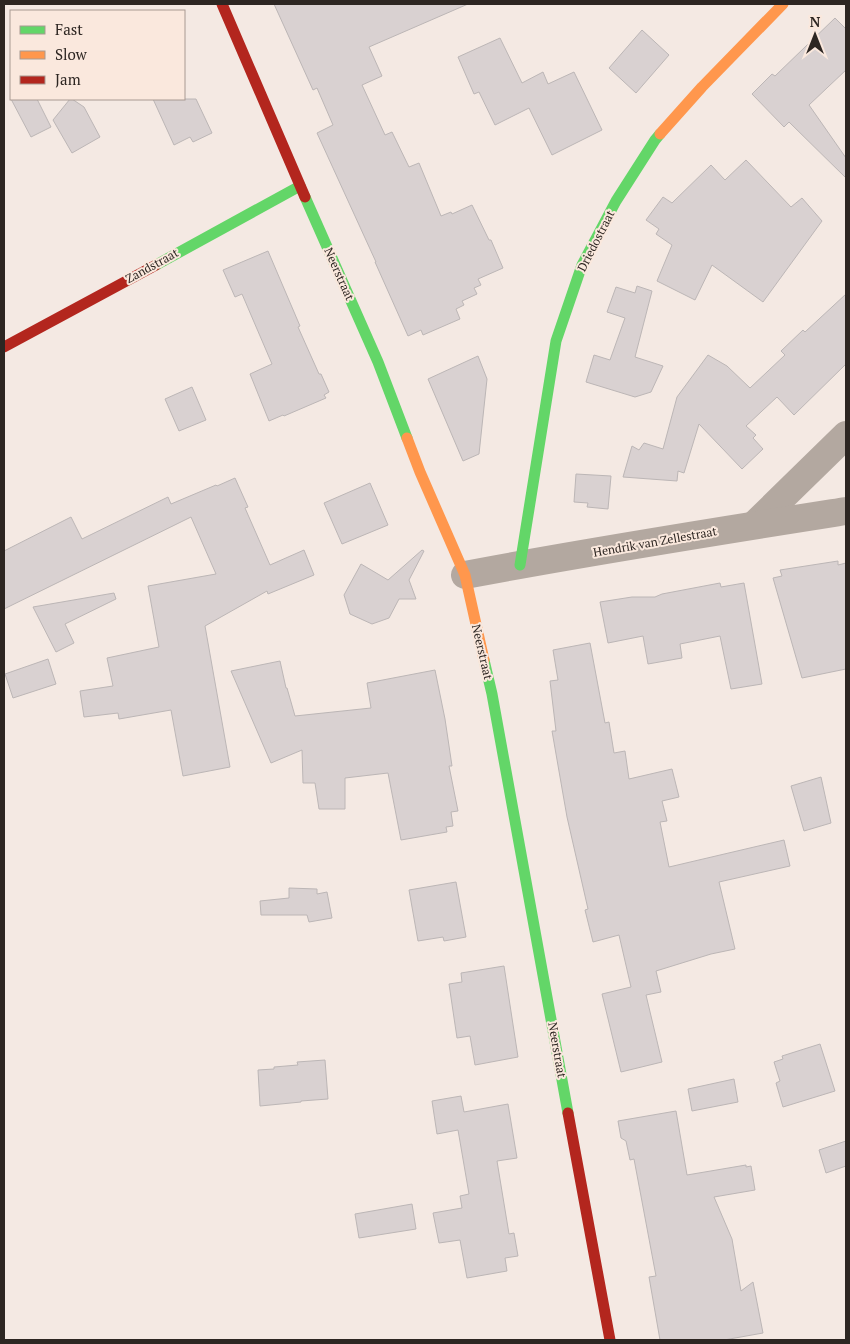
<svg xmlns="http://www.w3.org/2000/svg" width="850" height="1344" font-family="'PT Serif',serif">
<rect width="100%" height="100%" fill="#f4e9e3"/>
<!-- building -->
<g fill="#d9d1d1" stroke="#bcb6b6">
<polygon points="274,4 468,4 369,47 382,76 362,85 385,135 392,132 409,167 419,163 441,216 451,212 452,214 472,205 489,240 491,240 503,268 478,279 481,285 474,288 477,294 462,301 464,305 456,309 460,319 423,335 421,330 408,336 375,262 376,262 317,133 333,125 317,88 313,90"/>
<polygon points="835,18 846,29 846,70 809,105 846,158 846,178 789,122 784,127 752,94 772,74 775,76"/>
<polygon points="642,30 669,55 636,93 609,68"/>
<polygon points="500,38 522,83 543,72 548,84 574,72 602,130 552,155 529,108 495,125 479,92 474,94 458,57"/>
<polygon points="11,99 37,99 51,127 31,137"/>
<polygon points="70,99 72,99 84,107 100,137 72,153 53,120"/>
<polygon points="153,99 196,99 212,133 193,142 190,137 174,145"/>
<polygon points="746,160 791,207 802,198 822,221 763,302 712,265 695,300 657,281 672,245 656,234 659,229 646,220 663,197 672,203 711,165 725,180"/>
<polygon points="268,251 300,326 298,327 319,374 321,374 329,392 324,395 326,398 284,416 283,415 269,421 250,374 272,364 242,294 235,297 223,270"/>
<polygon points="637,286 652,291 635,357 663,366 651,392 635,397 586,382 594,355 610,360 625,318 607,312 616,287 635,293"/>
<polygon points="846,294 846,364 794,415 777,397 746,426 756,435 753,438 763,449 742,469 699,424 684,473 678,471 677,481 623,477 632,446 639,450 644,443 663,449 677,397 708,355 727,366 750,388 785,355 781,351 803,330 805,332"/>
<polygon points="478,356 487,379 479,454 463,461 428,379"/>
<polygon points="192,387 206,420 179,431 165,399"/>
<polygon points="576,474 611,476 608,509 587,507 588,503 574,502"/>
<polygon points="235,478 248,507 245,508 270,565 304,550 314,575 268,594 267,591 205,626 230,767 183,776 171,710 119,719 118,713 84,717 80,691 113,686 107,658 159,647 148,586 216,574 191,517 4,609 4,551 71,517 82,539 168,497 171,504 216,485 217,486"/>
<polygon points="370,483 388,525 342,544 324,503"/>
<polygon points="422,550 424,551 409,580 416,599 399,599 389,618 372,624 350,614 344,595 361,564 388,580"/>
<polygon points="838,561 838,565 846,563 846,669 802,678 773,578 782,576 780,570"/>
<polygon points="720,583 721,587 744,583 762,684 731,689 720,636 680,644 682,658 648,664 643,636 608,643 600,602 632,597 655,597 662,594"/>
<polygon points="114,593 116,599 65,624 74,643 56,652 33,607"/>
<polygon points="590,643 605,723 609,722 614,753 625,751 629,779 672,769 679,797 662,801 667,821 660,822 669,867 784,840 790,866 719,882 735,949 711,954 656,971 661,992 646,995 662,1062 621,1072 602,994 631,987 619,935 593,942 585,910 588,909 567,817 552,731 556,731 550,681 558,680 553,650"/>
<polygon points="48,659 56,684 13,698 5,674"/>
<polygon points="280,661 286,688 287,688 295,716 371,708 367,683 435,670 445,719 452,766 449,766 458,811 451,812 453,826 446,827 447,832 401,840 388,773 345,778 345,809 319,809 315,783 303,783 302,750 271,763 231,671"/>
<polygon points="821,777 831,823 804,831 791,786"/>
<polygon points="456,882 466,937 444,941 443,937 418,941 409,890"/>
<polygon points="289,888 317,889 317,894 327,892 332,918 309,922 307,915 261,915 260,901 289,898"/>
<polygon points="504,966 518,1057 475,1065 470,1036 457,1038 449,984 462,982 461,973"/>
<polygon points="820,1044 835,1091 783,1107 776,1083 780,1081 774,1062 783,1059 782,1056"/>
<polygon points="325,1060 328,1099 301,1101 301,1102 260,1106 258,1070 274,1069 274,1067 298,1065 297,1062"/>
<polygon points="734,1079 738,1102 692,1111 688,1089"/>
<polygon points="461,1096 464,1112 508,1104 517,1158 497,1161 509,1234 514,1233 518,1256 505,1258 507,1271 467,1278 460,1240 439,1243 433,1213 462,1208 460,1196 469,1194 458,1130 437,1134 432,1101"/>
<polygon points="676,1111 687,1175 746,1165 746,1167 751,1166 755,1190 714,1197 732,1239 741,1291 753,1282 763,1333 724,1340 660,1340 649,1277 656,1276 634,1159 630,1160 626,1141 621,1138 618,1121"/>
<polygon points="846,1141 846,1166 826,1173 819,1150"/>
<polygon points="412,1204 416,1229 359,1238 355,1214"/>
</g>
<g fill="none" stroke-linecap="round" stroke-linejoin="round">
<!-- street -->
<g stroke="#b3a8a0" stroke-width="28">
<polyline points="754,525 846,435"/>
<path d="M465,575C591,551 719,531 846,511"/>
</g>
<!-- fast -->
<g stroke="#63d668" stroke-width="11">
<polyline points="305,197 378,362 407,438"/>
<polyline points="156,265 300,186"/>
<polyline points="520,565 556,341 582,265 616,201 655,140 660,134"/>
<polyline points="484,660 492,694 568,1113"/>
</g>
<!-- slow -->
<g stroke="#ff974d" stroke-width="11">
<polyline points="660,134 702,87 783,4"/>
<polyline points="407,438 420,472 465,575 484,660"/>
</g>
<!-- jam -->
<g stroke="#b3261e" stroke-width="11">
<polyline points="222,4 305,197"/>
<polyline points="4,347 156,265"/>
<polyline points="568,1113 610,1340"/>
</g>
</g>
<g text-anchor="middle" stroke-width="4" stroke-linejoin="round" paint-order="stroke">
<!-- street labels -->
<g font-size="12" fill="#2d2622" stroke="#fae8dd">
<text transform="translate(596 241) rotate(-63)" y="4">Driedostraat</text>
<text transform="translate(152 266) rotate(-29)" y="4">Zandstraat</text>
<text transform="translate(339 274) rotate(66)" y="4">Neerstraat</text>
<text transform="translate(655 542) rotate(-10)" y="4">Hendrik van Zellestraat</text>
<text transform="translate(482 652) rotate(77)" y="4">Neerstraat</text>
<text transform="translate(557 1050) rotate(80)" y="4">Neerstraat</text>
</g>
</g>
<!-- border -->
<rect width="850" height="1344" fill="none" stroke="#2d2622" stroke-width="10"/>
<!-- legend -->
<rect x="10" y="10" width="175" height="90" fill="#fae8dd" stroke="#a89a92"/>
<rect x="20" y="26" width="25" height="8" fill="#63d668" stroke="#a89a92"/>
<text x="55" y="35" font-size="15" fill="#2d2622">Fast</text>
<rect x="20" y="51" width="25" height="8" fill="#ff974d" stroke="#a89a92"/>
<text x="55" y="60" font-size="15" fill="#2d2622">Slow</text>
<rect x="20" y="76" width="25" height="8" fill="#b3261e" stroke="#a89a92"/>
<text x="55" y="85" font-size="15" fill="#2d2622">Jam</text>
<!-- north arrow -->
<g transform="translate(815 35)" stroke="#fae8dd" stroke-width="4" paint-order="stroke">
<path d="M0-4L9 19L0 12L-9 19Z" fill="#2d2622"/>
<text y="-8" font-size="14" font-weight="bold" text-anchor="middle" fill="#2d2622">N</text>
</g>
</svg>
